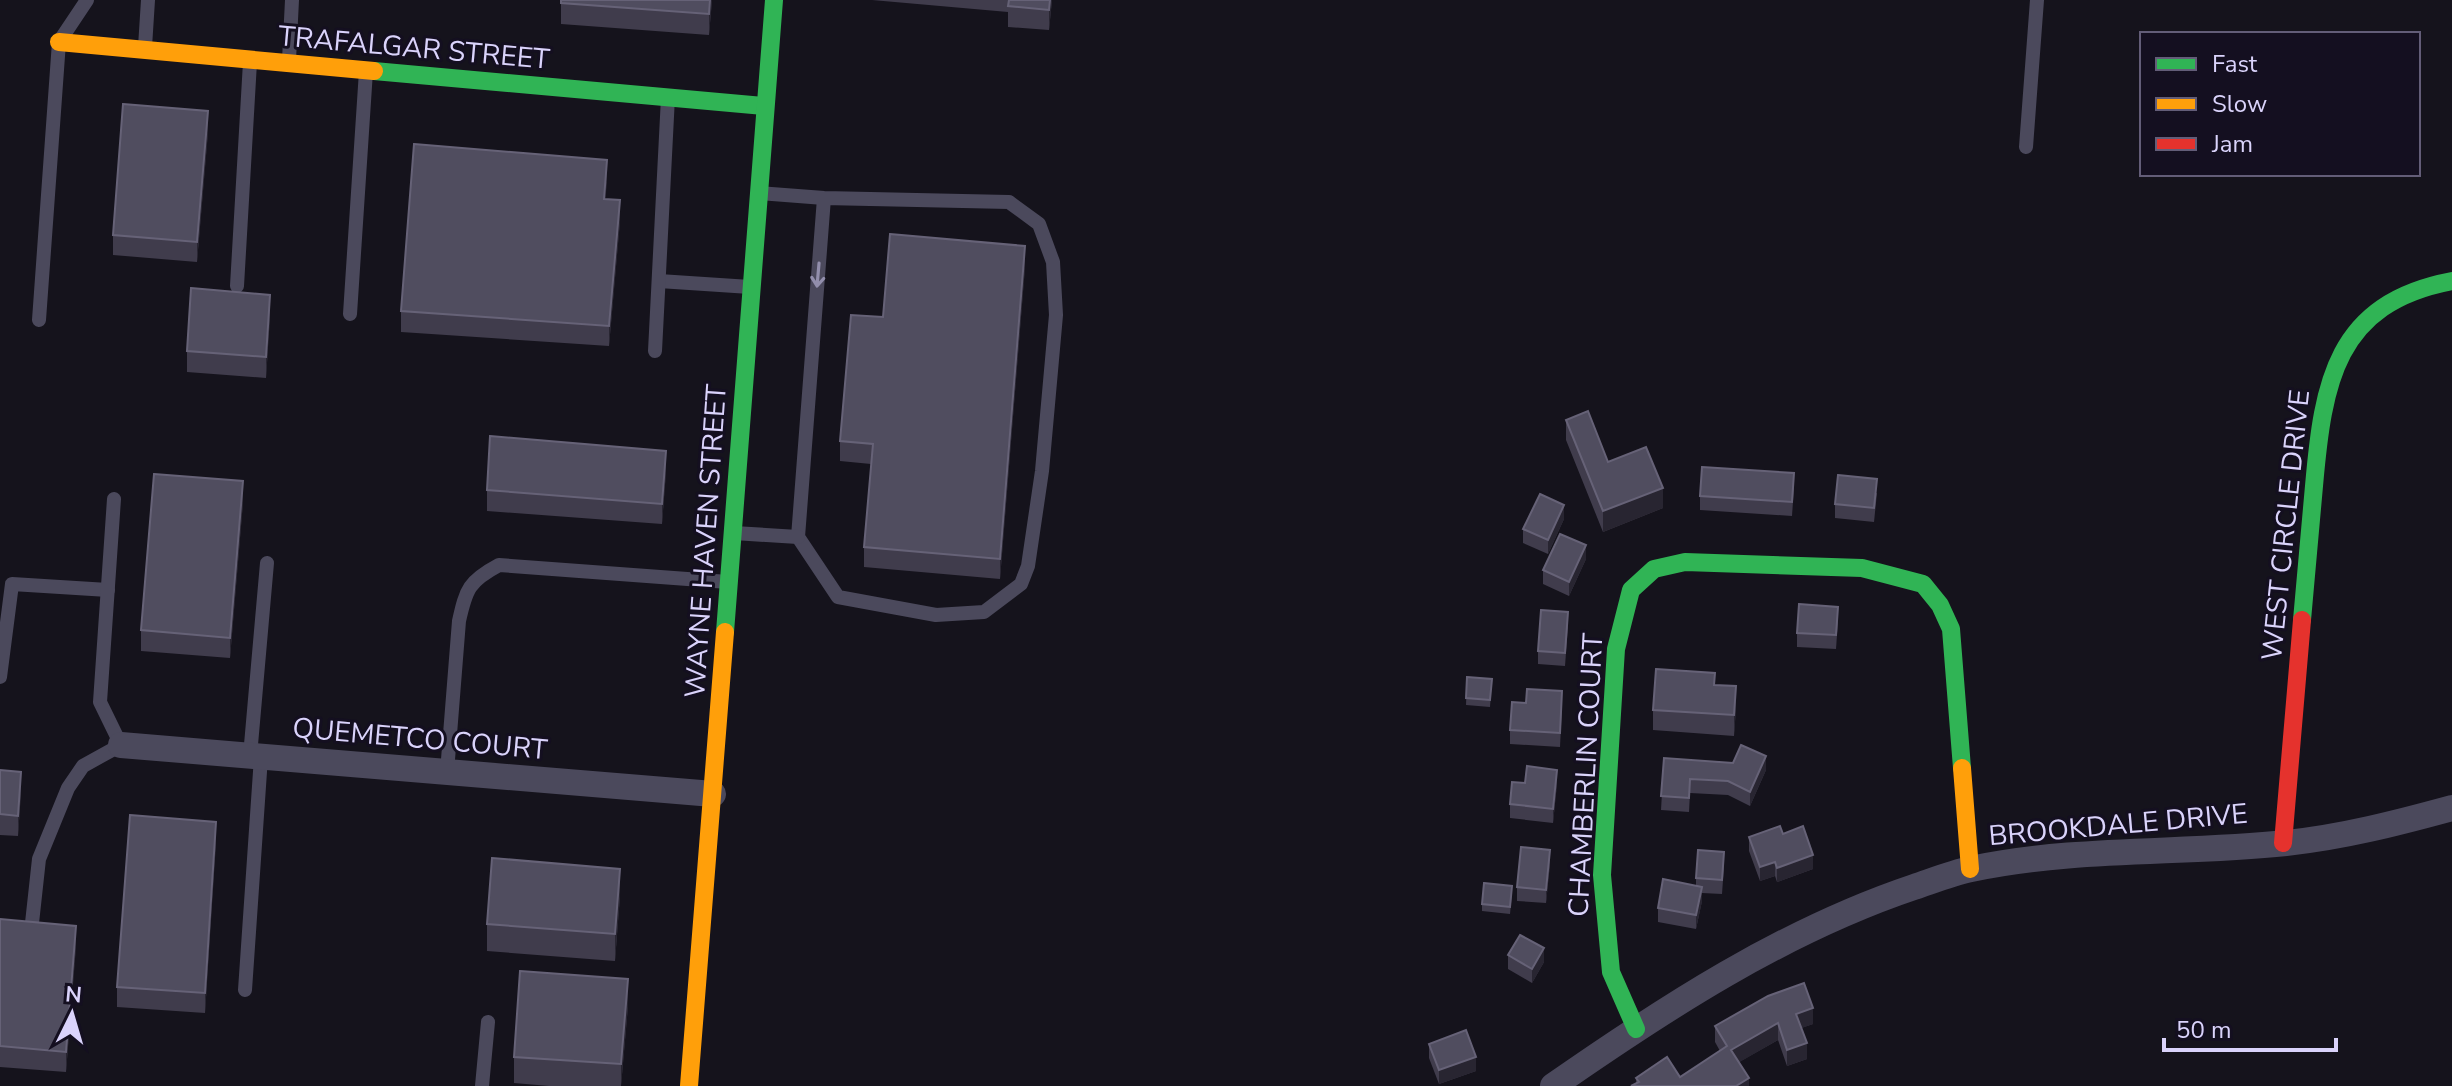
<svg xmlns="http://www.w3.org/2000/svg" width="2452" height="1086" font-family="'Nunito Sans',sans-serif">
<rect width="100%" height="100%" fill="#15131c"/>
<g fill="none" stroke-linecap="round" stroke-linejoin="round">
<!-- lane -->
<g stroke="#4b495c" stroke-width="14">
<polyline points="145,47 148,0"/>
<polyline points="289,60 292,0"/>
<polyline points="2026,147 2037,0"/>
<polyline points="760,193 824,198 1009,202 1039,224 1053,262 1056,315 1042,471 1028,566 1021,584 984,612 936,615 838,597 798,537 824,198"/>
<polyline points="659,281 750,287"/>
<polyline points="237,286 250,62"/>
<polyline points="350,314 366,71"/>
<polyline points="39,320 59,42 87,0"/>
<polyline points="655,351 668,97"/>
<polyline points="734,533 798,537"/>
<polyline points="0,677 12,584 108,590"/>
<polyline points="250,756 267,563"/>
<path d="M447,772L459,621C466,589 469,581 499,565L728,582"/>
<polyline points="32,923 39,859 68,788 83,766 121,745 100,702 114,499"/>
<polyline points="245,990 261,757"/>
<polyline points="482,1086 488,1022"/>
</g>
<!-- street -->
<g stroke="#4b495c" stroke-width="26">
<polyline points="121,745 713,794"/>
<path d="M1553,1086C1665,1008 1783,931 1914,887C1932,881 1952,873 1971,869C2075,847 2182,854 2286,843C2343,837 2397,823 2452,808"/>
</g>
<!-- fast -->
<g stroke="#30b455" stroke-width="18">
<polyline points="374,71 764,106"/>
<path d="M2302,620C2306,575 2310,531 2314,486C2323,383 2335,303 2452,281"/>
<polyline points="725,632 774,0"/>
<polyline points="1636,1029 1611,972 1602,875 1616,649 1631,590 1654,569 1685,562 1862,568 1923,584 1940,605 1951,629 1962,768"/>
</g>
<!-- slow -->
<g stroke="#ff9f0a" stroke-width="18">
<polyline points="59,42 374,71"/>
<polyline points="1962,768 1970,869"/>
<polyline points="689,1086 725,632"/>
</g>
<!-- jam -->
<polyline stroke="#e5322d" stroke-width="18" points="2283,843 2302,620"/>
</g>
<!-- wall -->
<g fill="#403c4c">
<polygon points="561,0 712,0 709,35 561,24"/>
<polygon points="872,0 1052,0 1049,30 1008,27 1008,12"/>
<polygon points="208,132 197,262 113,255 113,235"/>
<polygon points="607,181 605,199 620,221 609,346 401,332 401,311"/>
<polygon points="1025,267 1000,579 864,567 864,547 871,464 840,461 840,441 883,317"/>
<polygon points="270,316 266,378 187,372 187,351"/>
<polygon points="1566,420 1608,462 1663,508 1603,532 1566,440"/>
<polygon points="666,472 662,524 487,511 487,490"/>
<polygon points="1794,487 1792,516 1700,510 1700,496"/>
<polygon points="1877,493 1874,522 1835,518 1835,504"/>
<polygon points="243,502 230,658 141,651 141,630"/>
<polygon points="1564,519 1548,554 1523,543 1523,529"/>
<polygon points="1586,559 1569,596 1543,584 1543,570"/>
<polygon points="1838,621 1836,649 1797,647 1797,633"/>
<polygon points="1568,626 1565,666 1538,664 1538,651"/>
<polygon points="1467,677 1492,679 1490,707 1466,705"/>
<polygon points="1715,685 1736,707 1734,736 1653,730 1653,710"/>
<polygon points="1562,705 1560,747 1510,744 1510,730"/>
<polygon points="1664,758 1766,770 1750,806 1728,795 1690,793 1689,812 1661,810"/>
<polygon points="0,770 21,792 18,836 0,835"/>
<polygon points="1525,783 1557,784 1553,823 1510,818 1510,804"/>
<polygon points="1783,834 1813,869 1777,882 1775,876 1760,881 1749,851 1749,837"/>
<polygon points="216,842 205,1013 117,1007 117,987"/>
<polygon points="1550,864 1546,903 1517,901 1517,887"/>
<polygon points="1724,866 1722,894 1702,893 1702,901 1696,929 1658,922 1658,908 1696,886 1696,878"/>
<polygon points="1512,893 1510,914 1482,911 1482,904"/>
<polygon points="620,896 615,961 487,951 487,924"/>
<polygon points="0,919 76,946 66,1072 0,1067"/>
<polygon points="1508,955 1544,962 1532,983 1508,969"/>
<polygon points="628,1006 621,1086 549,1086 514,1083 514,1057"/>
<polygon points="1813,1024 1801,1028 1807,1059 1787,1066 1778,1040 1739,1062 1749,1086 1636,1083 1636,1078 1680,1077 1720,1051 1715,1042 1715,1026"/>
<polygon points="1429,1044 1476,1071 1439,1084 1429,1058"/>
</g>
<!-- shaded-wall -->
<g fill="#282531">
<polygon points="710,0 712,0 709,35 709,14"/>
<polygon points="1050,0 1052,0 1049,30 1049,10"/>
<polygon points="208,111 208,132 197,262 197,242"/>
<polygon points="607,160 607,181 604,219 604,199"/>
<polygon points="620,200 620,221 609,346 609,326"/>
<polygon points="1025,246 1025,267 1000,579 1000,559"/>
<polygon points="270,295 270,316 266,378 266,357"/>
<polygon points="666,451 666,472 662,524 662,504"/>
<polygon points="243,481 243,502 230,658 230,638"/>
<polygon points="1663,488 1663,508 1603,532 1603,511"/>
<polygon points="1564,505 1564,519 1548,554 1548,540"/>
<polygon points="1586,545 1586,559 1569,596 1569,582"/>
<polygon points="1736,686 1736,707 1734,736 1734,715"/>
<polygon points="1766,756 1766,770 1750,806 1750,792"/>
<polygon points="1557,770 1557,784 1553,823 1553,809"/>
<polygon points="21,772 21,792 18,836 18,816"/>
<polygon points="216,822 216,842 205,1013 205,993"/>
<polygon points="1550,850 1550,864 1546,903 1546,890"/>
<polygon points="1813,855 1813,869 1777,882 1777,868"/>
<polygon points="1775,862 1775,876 1760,881 1760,867"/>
<polygon points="620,869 620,896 615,961 615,934"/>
<polygon points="1702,887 1702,901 1696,929 1696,915"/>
<polygon points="76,926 76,946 66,1072 66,1052"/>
<polygon points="1544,948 1544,962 1532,983 1532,969"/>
<polygon points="628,979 628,1006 621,1086 621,1064"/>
<polygon points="1813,1008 1813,1024 1796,1030 1796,1014"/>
<polygon points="1778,1023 1778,1040 1731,1067 1731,1050"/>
<polygon points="1807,1043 1807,1059 1787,1066 1787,1050"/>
<polygon points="1476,1057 1476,1071 1439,1084 1439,1070"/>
<polygon points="1749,1078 1749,1086 1736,1086"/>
</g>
<!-- building -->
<g fill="#504d5f" stroke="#666277" stroke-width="2">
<polygon points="561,0 710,0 709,14 561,3"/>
<polygon points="1009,0 1050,0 1049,10 1008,6"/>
<polygon points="123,104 208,111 197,242 113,235"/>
<polygon points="414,144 607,160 604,199 620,200 609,326 401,311"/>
<polygon points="890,234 1025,246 1000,559 864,547 873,444 840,441 851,315 883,317"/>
<polygon points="191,288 270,295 266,357 187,351"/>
<polygon points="1588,411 1608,462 1646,447 1663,488 1603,511 1566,420"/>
<polygon points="490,436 666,451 662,504 487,490"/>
<polygon points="1702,467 1794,473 1792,502 1700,496"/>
<polygon points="154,474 243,481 230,638 141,630"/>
<polygon points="1838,475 1877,479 1874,508 1835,504"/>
<polygon points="1540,494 1564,505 1548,540 1523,529"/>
<polygon points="1560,534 1586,545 1569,582 1543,570"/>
<polygon points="1799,604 1838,607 1836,635 1797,633"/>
<polygon points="1541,610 1568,612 1565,653 1538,651"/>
<polygon points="1656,669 1715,673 1714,685 1736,686 1734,715 1653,710"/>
<polygon points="1467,677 1492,679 1490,700 1466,698"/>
<polygon points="1527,689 1562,691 1560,733 1510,730 1512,702 1526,703"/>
<polygon points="1741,745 1766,756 1750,792 1728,781 1690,779 1689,798 1661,796 1664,758 1733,763"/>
<polygon points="1527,766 1557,770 1553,809 1510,804 1512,782 1525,783"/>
<polygon points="0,770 21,772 18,816 0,814"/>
<polygon points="130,815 216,822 205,993 117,987"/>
<polygon points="1780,826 1783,834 1803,826 1813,855 1777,868 1775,862 1760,867 1749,837"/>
<polygon points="1521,847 1550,850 1546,890 1517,887"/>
<polygon points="1698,850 1724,852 1722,880 1696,878"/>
<polygon points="492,858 620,869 615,934 487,924"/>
<polygon points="1663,879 1702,887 1696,915 1658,908"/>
<polygon points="1484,883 1512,886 1510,907 1482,904"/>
<polygon points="0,919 76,926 66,1052 0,1046"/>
<polygon points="1520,935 1544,948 1532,969 1508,955"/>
<polygon points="520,971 628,979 621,1064 514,1057"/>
<polygon points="1804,983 1813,1008 1796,1014 1807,1043 1787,1050 1778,1023 1731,1050 1749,1078 1736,1086 1631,1086 1639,1082 1636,1078 1667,1057 1680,1077 1727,1046 1715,1026 1768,996"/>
<polygon points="1466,1030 1476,1057 1439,1070 1429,1044"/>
</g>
<!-- one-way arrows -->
<defs><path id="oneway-shaft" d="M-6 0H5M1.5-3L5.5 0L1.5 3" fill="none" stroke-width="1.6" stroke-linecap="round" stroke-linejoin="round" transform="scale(2)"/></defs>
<use stroke="#928eac" href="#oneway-shaft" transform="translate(818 275) rotate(95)"/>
<g text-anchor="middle" stroke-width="6" stroke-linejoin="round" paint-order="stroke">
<!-- street labels -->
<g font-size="28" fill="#dad3fb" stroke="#140f20">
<text transform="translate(414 47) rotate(5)" y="10">TRAFALGAR STREET</text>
<text transform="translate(2285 525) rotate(-84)" y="10">WEST CIRCLE DRIVE</text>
<text transform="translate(705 541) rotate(-86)" y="10">WAYNE HAVEN STREET</text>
<text transform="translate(420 738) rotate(5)" y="10">QUEMETCO COURT</text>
<text transform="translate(1585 775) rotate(-87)" y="10">CHAMBERLIN COURT</text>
<text transform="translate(2118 824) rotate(-5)" y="10">BROOKDALE DRIVE</text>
</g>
</g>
<!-- legend -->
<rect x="2140" y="32" width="280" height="144" fill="#140f20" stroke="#635d78" stroke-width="2"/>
<rect x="2156" y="58" width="40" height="12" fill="#30b455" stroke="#635d78" stroke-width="2"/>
<text x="2212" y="72" font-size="24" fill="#dad3fb">Fast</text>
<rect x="2156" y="98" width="40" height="12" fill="#ff9f0a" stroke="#635d78" stroke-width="2"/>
<text x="2212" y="112" font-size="24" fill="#dad3fb">Slow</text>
<rect x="2156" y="138" width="40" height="12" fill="#e5322d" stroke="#635d78" stroke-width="2"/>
<text x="2212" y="152" font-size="24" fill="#dad3fb">Jam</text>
<!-- north arrow -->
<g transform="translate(72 1014) rotate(5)" stroke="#140f20" stroke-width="6" paint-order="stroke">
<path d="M0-6L14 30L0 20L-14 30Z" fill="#dad3fb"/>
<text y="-12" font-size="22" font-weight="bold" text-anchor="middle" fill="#dad3fb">N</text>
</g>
<!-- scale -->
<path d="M2164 1038v12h172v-12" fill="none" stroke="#dad3fb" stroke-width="4"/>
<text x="2176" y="1038" font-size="24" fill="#dad3fb" stroke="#140f20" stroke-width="6" paint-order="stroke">50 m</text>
</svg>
